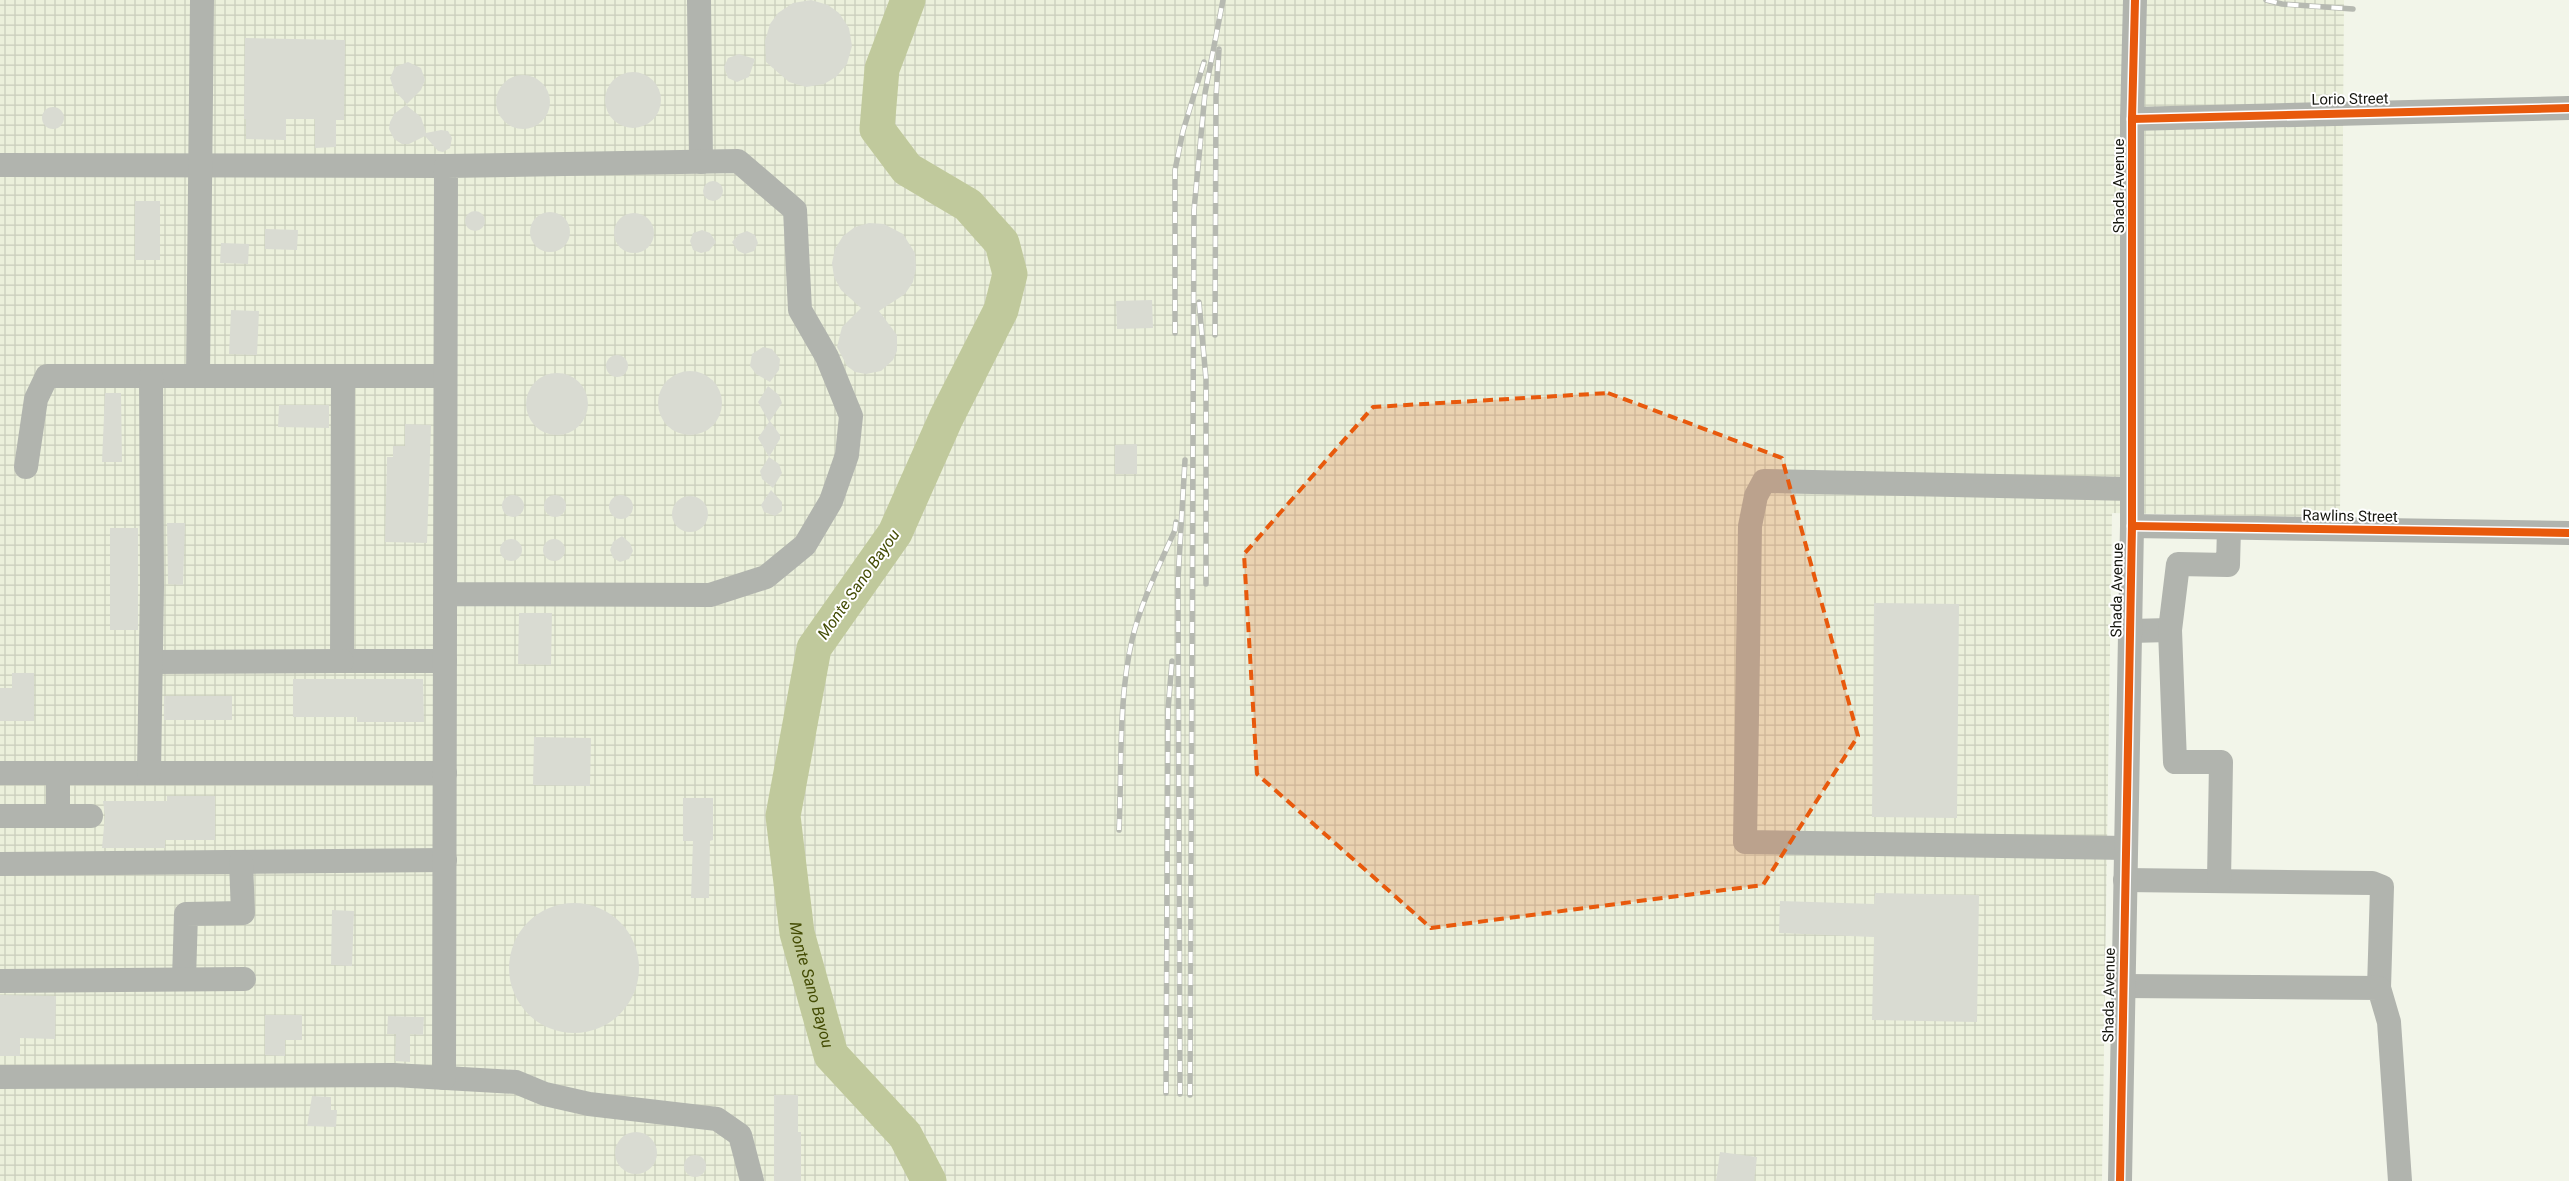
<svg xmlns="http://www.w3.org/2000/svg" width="2569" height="1181" font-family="Roboto,sans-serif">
<defs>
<pattern id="industrial-grid" width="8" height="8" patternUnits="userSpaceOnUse" patternTransform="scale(1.25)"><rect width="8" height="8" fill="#ebf0db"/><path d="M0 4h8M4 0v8" fill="none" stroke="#c9cdbb"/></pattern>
</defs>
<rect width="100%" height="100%" fill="#f2f5e9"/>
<!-- industrial -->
<polygon fill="url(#industrial-grid)" points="0,0 2344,0 2340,518 2112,513 2102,1181 0,1181"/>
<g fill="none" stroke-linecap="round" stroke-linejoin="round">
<!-- river -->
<path stroke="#c0c99c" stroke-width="35" id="s1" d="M908,0L882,69L877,129L907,169L968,205L1002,243L1010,274L1001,310L946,418L895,533L814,648L783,816L797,933L831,1055L905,1135L929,1181"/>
</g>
<!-- building -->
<g fill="#d9dbd2">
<polygon points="811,0 828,5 839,13 849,28 852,46 847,64 836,77 824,84 806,87 789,82 766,62 765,41 770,24 778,13 793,3"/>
<polygon points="245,38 345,40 344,120 336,120 336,147 315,148 315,119 286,119 286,140 246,139 246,119 244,119"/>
<polygon points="739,54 755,59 749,77 737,82 728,78 724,67 728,58"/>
<polygon points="408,62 421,68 425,80 421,90 407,104 394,90 390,78 395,67"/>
<circle cx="633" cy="100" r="28"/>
<circle cx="523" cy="102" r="27"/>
<polygon points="406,105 421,117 426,133 441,130 448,131 452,138 450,148 443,152 438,151 425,136 409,144 402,144 394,139 389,129 390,122 394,114"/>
<circle cx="53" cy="118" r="11"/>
<circle cx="713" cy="191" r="10"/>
<rect x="135" y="201" width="25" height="59"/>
<circle cx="475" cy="221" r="10"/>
<circle cx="550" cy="232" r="20"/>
<circle cx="634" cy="233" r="20"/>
<polygon points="869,223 884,224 903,234 915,253 916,268 913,282 905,294 879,311 897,335 897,351 893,360 881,371 866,374 855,372 847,366 837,347 842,327 861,308 841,290 834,277 832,263 835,249 843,236 855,227"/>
<polygon points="265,229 298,230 297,250 265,249"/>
<polygon points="702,230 710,233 716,242 709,251 701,253 693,250 690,241 693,233"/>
<polygon points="747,231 755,235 758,243 754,251 745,254 738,251 732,242 739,234"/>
<polygon points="221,243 249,244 248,264 220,263"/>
<polygon points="1152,300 1153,328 1117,329 1116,301"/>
<polygon points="231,310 259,311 257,355 229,354"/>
<polygon points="763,347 772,349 780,359 779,370 770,382 756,374 750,366 752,354"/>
<circle cx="617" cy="366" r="11"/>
<circle cx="690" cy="403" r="32"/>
<circle cx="557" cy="404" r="31"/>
<polygon points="768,386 779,395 782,403 770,421 780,435 780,439 769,457 758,438 769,422 758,402"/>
<polygon points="105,393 121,393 122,462 102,462"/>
<polygon points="279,405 329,405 329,428 278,427"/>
<polygon points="405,424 431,425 427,543 385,542 387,457 393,457 393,446 405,446"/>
<polygon points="1137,444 1137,474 1115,474 1115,445"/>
<polygon points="769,457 779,464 782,473 773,488 762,479 760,471"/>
<polygon points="771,490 782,502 782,511 775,516 764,512 761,505"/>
<circle cx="555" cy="506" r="11"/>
<circle cx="621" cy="507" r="12"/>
<circle cx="513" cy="506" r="11"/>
<circle cx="690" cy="514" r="18"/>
<polygon points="167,523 185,523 183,585 168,584"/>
<rect x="110" y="528" width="28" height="102"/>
<polygon points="622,536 630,543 633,551 629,559 620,562 613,558 610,550 613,542"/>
<circle cx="511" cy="550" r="11"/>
<circle cx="554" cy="550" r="11"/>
<polygon points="1874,603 1959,604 1957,818 1872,817"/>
<polygon points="519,613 552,613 551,665 518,664"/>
<polygon points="12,673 34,673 34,721 0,721 0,688 12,688"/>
<polygon points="293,679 423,679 424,722 357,722 357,717 293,717"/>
<rect x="164" y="696" width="68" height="24"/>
<polygon points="534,737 591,738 590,786 533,785"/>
<polygon points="167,796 215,796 215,840 165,840 165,848 102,848 105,816 103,801 167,801"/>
<polygon points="683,798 713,798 713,840 710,841 709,898 691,898 693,841 683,841"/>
<polygon points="1875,893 1979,895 1977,1022 1872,1020 1874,937 1779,933 1780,901 1874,904"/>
<circle cx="574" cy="968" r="65"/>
<polygon points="332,910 354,911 352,966 331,965"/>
<polygon points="0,995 56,996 55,1039 20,1038 20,1056 0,1056"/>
<polygon points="265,1015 302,1015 302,1040 285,1040 285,1056 265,1055"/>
<polygon points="388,1016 424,1017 423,1035 410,1034 410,1062 395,1061 396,1034 387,1034"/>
<polygon points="774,1095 798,1095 798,1132 801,1132 801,1181 774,1181"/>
<polygon points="312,1096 331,1097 331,1110 337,1110 336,1127 307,1126"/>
<circle cx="636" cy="1153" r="21"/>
<polygon points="1720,1152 1757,1157 1754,1181 1716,1181"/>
<circle cx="695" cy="1166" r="11"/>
</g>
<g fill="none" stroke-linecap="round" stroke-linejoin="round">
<!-- minor -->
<g stroke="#b1b4ae" stroke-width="24">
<polyline points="699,0 701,162"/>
<polyline points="2132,119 2569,108"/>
<polyline points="0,165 446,166"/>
<polyline points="198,376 202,0"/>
<polyline points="343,376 342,661 445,661"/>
<polyline points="26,467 36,399 47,376 445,376"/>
<polyline points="2132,526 2569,533"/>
<polyline points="2130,631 2170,630"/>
<polyline points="151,662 342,661"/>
<polyline points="0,773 445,773"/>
<polyline points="58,773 58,816"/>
<polyline points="149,773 152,586 151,376"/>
<polyline points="0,816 91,816"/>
<polyline points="2126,848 1745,842 1750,526 1756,496 1764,481 2132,489"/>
<polyline points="0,864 445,860"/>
<polyline points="2125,880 2372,883 2382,887 2379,988"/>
<polyline points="2219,881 2221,762 2175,762 2170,630 2178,564 2228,565 2229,528"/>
<polyline points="184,979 186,914 243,913 241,862"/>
<polyline points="0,981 244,979"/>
<polyline points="2123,986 2379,988 2389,1022 2400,1181"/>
<polyline points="0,1077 394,1075 516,1082 545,1094 589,1104 717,1119 740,1135 752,1181"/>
<polyline points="444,1078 446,166 738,161 795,210 800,310 827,357 851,416 847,455 831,501 805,545 766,577 710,595 445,594"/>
<polyline points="2120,1181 2132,526 2132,119 2135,0"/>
</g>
<defs>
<g id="rail">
<polyline points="2266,0 2282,4 2353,9"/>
<polyline points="1199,302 1206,379 1206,584"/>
<polyline points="1175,333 1175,170 1183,131 1204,62"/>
<polyline points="1215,335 1216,97 1219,49"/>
<path d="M1119,830C1122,768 1118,701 1132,640C1141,602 1159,566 1175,530L1176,522"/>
<polyline points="1166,1093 1168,710 1172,661"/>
<polyline points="1180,1094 1178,579 1185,460"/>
<polyline points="1190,1095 1194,210 1205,93 1223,0"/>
</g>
</defs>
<!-- rail casing -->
<use href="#rail" stroke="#b6b9b1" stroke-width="5.5"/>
<!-- rail -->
<use href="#rail" stroke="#fff" stroke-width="4" stroke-dasharray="11" stroke-linecap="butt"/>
<defs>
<g id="cycleway">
<polyline points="2132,119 2569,108"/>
<polyline points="2132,526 2569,533"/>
<polyline points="2120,1181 2132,526 2132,119 2135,0"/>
</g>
</defs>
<!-- cycleway casing -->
<use href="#cycleway" stroke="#fff" stroke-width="11"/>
<!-- cycleway -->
<use href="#cycleway" stroke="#e8590c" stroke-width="8"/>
</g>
<!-- marked area -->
<path fill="#e8590c" fill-opacity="0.2" stroke="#e8590c" stroke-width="4" stroke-dasharray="10 6" stroke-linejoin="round" d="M1608,393L1782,458L1858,736L1763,885L1431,928L1257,774L1244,554L1373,407Z"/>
<g text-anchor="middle" stroke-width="4" stroke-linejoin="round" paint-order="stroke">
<!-- street labels -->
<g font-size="15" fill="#161710" stroke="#fff">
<text transform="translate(2350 99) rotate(-1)" y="5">Lorio Street</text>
<text transform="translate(2119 186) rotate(-90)" y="5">Shada Avenue</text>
<text transform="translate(2350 516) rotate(1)" y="5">Rawlins Street</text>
<text transform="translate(2117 590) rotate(-89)" y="5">Shada Avenue</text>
<text transform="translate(2109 995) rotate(-89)" y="5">Shada Avenue</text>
</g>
<!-- water labels -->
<g font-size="16" font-style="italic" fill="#434b03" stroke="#fff">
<text transform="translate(858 584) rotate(-55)" y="6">Monte Sano Bayou</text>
<text dy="6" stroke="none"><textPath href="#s1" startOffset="1105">Monte Sano Bayou</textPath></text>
</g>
</g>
</svg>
